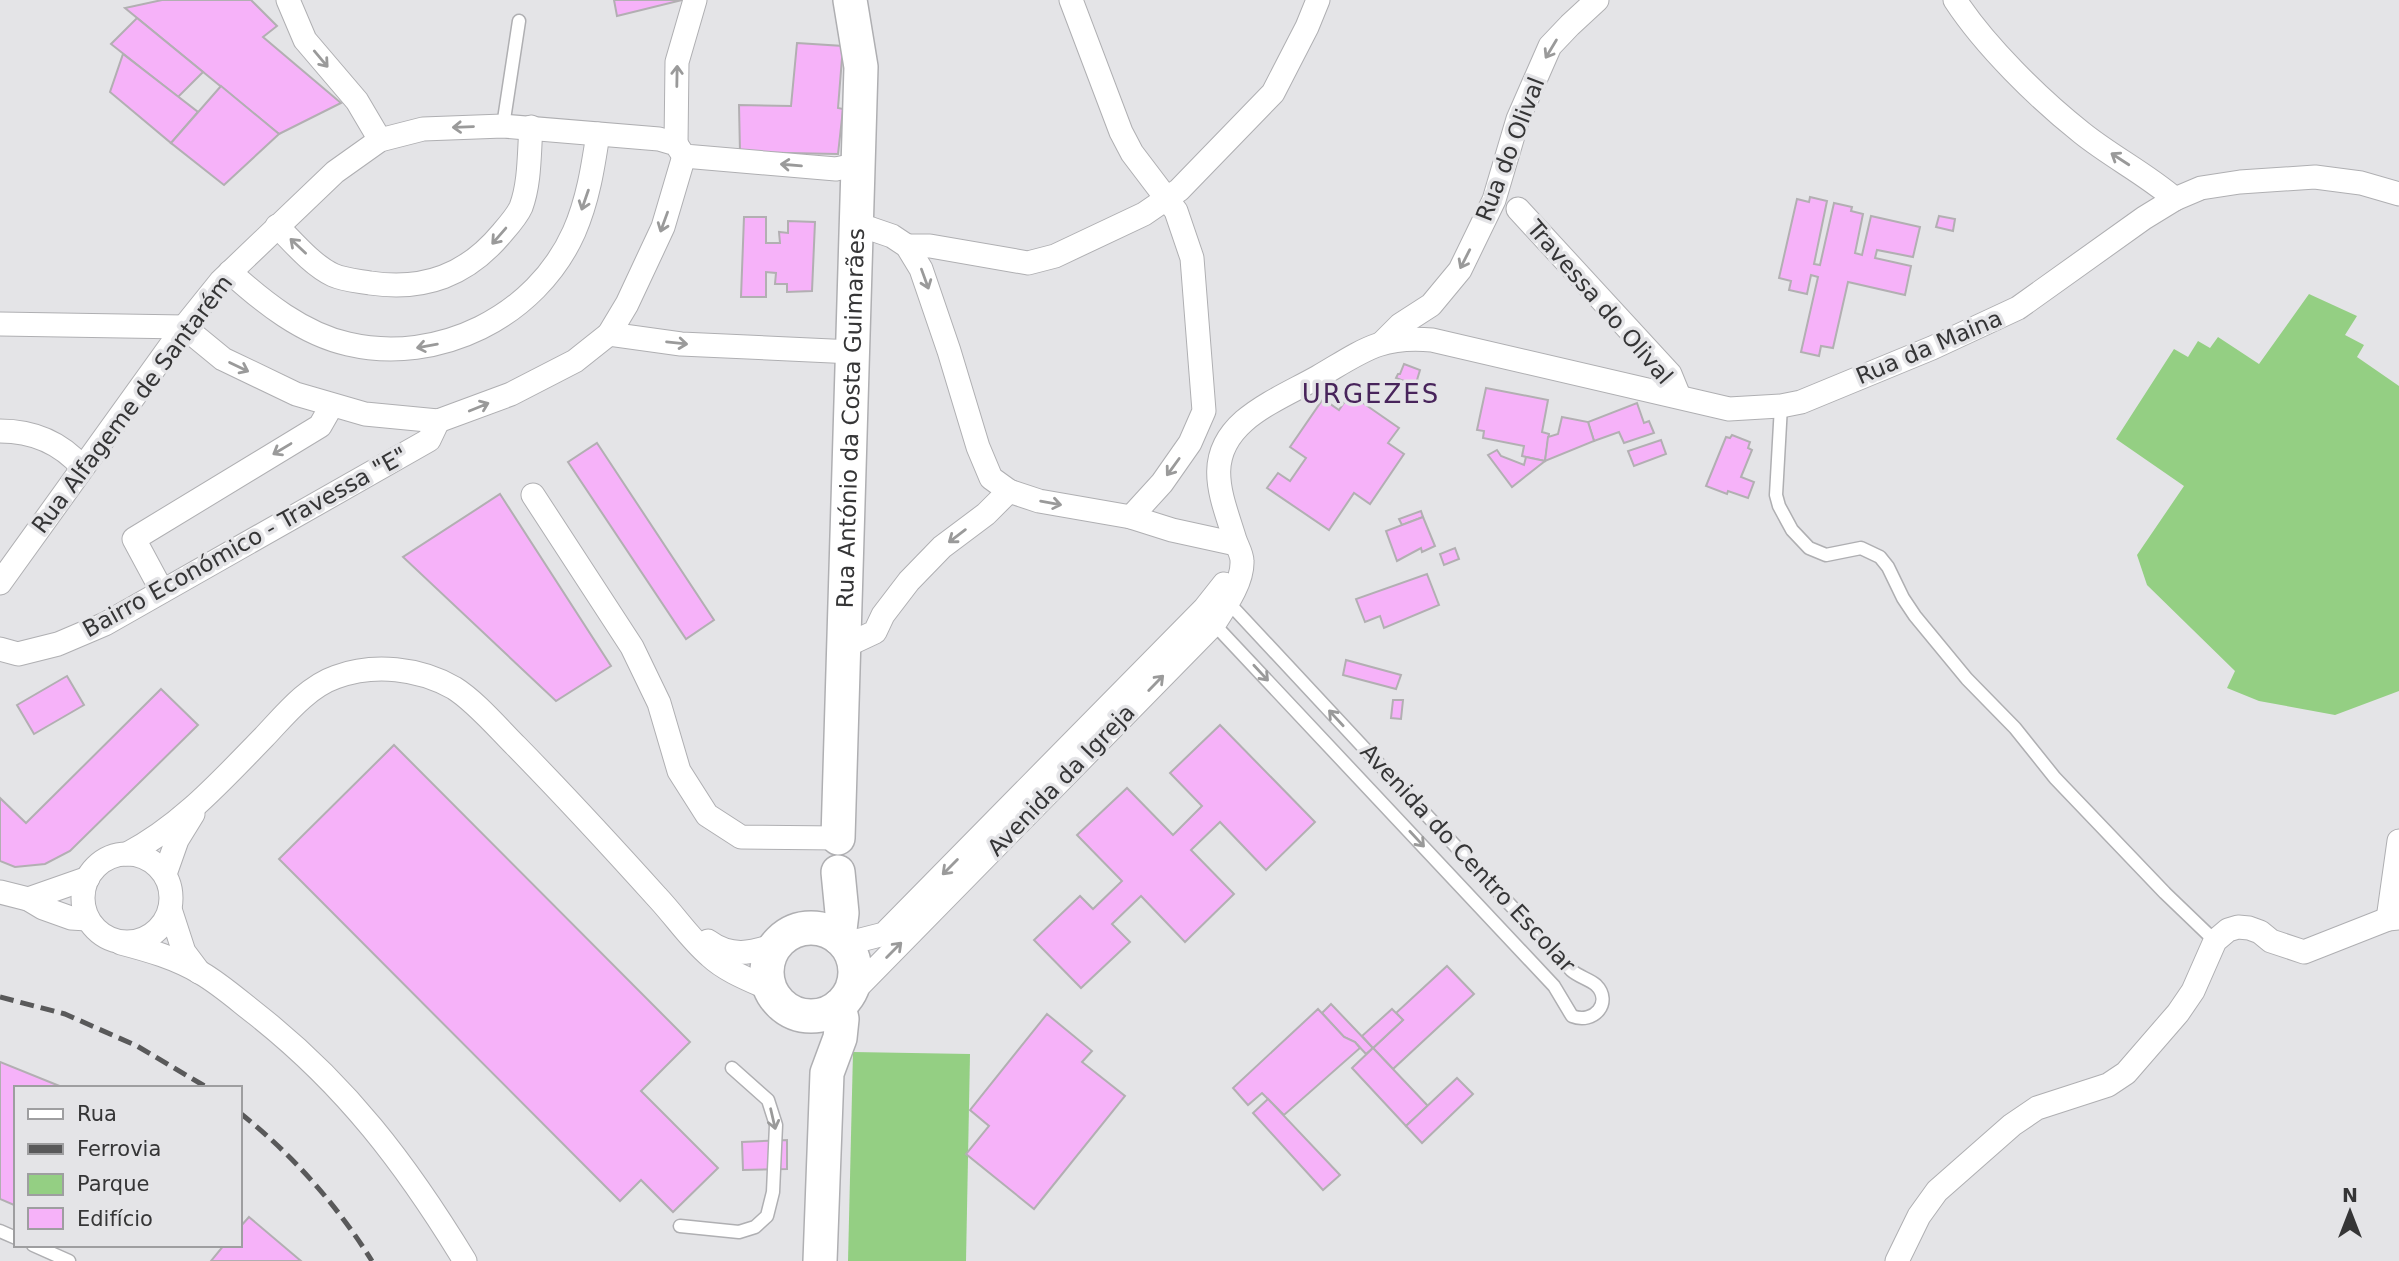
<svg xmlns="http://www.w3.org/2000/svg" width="2399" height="1261" font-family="'DejaVu Sans',sans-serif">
<rect width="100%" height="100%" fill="#e4e4e7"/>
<!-- green -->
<g fill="#94cf83">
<polygon points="2309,294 2357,316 2345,335 2364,345 2357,357 2399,386 2399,691 2335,715 2259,701 2227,688 2235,671 2147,585 2137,555 2184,486 2116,439 2174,349 2188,357 2198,341 2210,348 2218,337 2259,364"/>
<polygon points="853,1052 970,1054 966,1261 848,1261"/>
</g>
<!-- building -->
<g fill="#f6b2f9" stroke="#b2afb2" stroke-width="2">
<polygon points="162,0 251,0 277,26 263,37 341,103 279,134 125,8"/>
<polygon points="614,0 682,0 617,16"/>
<polygon points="137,18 203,72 178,97 111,44"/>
<polygon points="797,43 843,46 838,108 843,109 838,154 740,152 739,105 791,106"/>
<polygon points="123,54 198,112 171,143 110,92"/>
<polygon points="221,86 279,134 224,185 171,143"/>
<polygon points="1810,197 1827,201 1814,264 1820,265 1834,203 1852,207 1851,211 1863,214 1855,253 1862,255 1871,216 1920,227 1913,257 1877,250 1875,258 1911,266 1905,295 1848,282 1833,348 1821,346 1819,356 1801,352 1818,277 1811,275 1807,294 1789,290 1791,281 1779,278 1797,199 1809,202"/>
<polygon points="1939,216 1955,219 1953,231 1936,227"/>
<polygon points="744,217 766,217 766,243 780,243 779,232 788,233 788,221 815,222 812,291 787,292 787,284 775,284 776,273 766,272 766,297 741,297"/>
<polygon points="1404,364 1420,370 1417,380 1419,381 1417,386 1396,378 1398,374 1400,374"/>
<polygon points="1486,388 1548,400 1542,432 1549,434 1545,461 1522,456 1524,446 1483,438 1484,431 1477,430"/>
<polygon points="1350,394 1399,428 1388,443 1404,454 1370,504 1354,493 1329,530 1267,488 1278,473 1290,481 1306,458 1290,447 1323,399 1339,410"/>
<polygon points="1637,403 1644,423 1649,421 1654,433 1624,443 1619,432 1594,441 1588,422"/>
<polygon points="1562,417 1588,422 1594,441 1545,461 1548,437 1558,434"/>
<polygon points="1732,435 1750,442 1748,448 1752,450 1741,477 1754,482 1748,498 1728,491 1727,494 1706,486 1726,437 1730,438"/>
<polygon points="1661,440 1666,454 1634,466 1628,451"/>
<polygon points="597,443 714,620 686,639 568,462"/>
<polygon points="1497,450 1501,456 1524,465 1526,457 1545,461 1512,487 1488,455"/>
<polygon points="500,494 611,666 556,701 403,557"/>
<polygon points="1421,511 1423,517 1402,525 1399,519"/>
<polygon points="1423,517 1435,546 1422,552 1421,548 1397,561 1386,531"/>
<polygon points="1455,548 1459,559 1444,565 1440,554"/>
<polygon points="1427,574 1439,605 1384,628 1380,616 1365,622 1356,599"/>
<polygon points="1346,660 1401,675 1396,689 1343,675"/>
<polygon points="67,676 84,705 34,734 17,705"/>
<polygon points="161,689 198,725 70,851 45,864 15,867 0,861 0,798 26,823"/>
<polygon points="1393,700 1403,700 1401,719 1391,718"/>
<polygon points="1220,725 1315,822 1266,870 1220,822 1191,850 1234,894 1185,942 1141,896 1112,924 1130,942 1081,988 1034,940 1080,896 1093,909 1122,881 1077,835 1127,788 1173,835 1202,806 1170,773"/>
<polygon points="394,745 690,1042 641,1091 718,1168 673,1212 641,1180 620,1201 279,859"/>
<polygon points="1447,966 1474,994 1393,1069 1373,1048 1403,1020 1396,1013"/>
<polygon points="1331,1004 1373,1048 1366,1054 1355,1042 1344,1037 1322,1013"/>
<polygon points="1318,1009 1344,1037 1355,1042 1360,1048 1284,1115 1262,1093 1248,1105 1233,1088"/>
<polygon points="1392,1009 1403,1020 1373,1048 1362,1036"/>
<polygon points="1047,1014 1092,1051 1082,1062 1125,1096 1034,1209 966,1154 989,1126 970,1110"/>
<polygon points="1373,1048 1428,1106 1406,1126 1352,1068"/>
<polygon points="0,1062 62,1087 16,1088 14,1205 0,1199"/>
<polygon points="1457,1078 1473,1094 1422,1143 1406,1126"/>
<polygon points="1268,1099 1340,1175 1323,1190 1253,1113"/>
<polygon points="787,1140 787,1169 743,1170 742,1142"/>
<polygon points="249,1217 301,1261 211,1261 224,1245 240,1245 240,1227"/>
</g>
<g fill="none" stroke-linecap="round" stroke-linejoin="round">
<defs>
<g id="service">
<polyline points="503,126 519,21"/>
<polyline points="1781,406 1776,495 1779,506 1792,530 1809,548 1826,555 1861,548 1880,557 1888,567 1903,598 1915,616 1967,679 2015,728 2055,778 2165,893 2215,941"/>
<path d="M1214,624L1554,986L1572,1016C1594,1025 1613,1002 1596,985C1589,979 1579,977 1571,970L1228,602"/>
<polyline points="680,1226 739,1232 755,1227 767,1216 773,1192 776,1125 768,1100 732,1068"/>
<polyline points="0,1231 16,1238"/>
<polyline points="33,1245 69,1261"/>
</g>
<g id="minor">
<polyline points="288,0 305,40 357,101 380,140"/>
<polyline points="1071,0 1121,132 1132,153 1176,211 1192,258 1204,411 1190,443 1162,483 1131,517"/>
<path d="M1955,0C1985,46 2039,99 2082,133C2112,157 2146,174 2175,199"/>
<polyline points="676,144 677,62 695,0"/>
<polyline points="1518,209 1670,374 1679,396"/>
<polyline points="857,224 892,236 907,246 921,269 949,351 978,447 991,478 1009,491 1039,501 1131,517 1172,530 1236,544"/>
<path d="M277,226C293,242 312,265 333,275C344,280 359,281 370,283C425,291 467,275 502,233C509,225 517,216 521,207C530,183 529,153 531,127"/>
<polyline points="907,246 930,246 1028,263 1055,256 1144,214 1179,190 1273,93 1307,27 1318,0"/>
<path d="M230,272C263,302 303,334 348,344C438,365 536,317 574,232C588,200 593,167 598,134"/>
<polyline points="0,324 184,327 223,359 296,394 365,414 438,421 511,394 575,361 609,334 627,304 663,227 684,156"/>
<polyline points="609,334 681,344 853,352"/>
<polyline points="1383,342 1400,325 1431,305 1460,270 1494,200 1518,119 1550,46 1570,25 1597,0"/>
<path d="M0,431C33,431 60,442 82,467"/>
<polyline points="533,495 632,647 659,703 679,771 707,815 741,837 838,838"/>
<polyline points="0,583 184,327 221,281 335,172 380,140 423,129 503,126 659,139 676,144 684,156 836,169 859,164"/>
<polyline points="162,591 134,539 320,426 332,405"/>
<polyline points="843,647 875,632 883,615 909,581 942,547 986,514 1009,491"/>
<polyline points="0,649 18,654 58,644 105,624 429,440 438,421"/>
<polyline points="2399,841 2388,919 2399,918"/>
<circle cx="127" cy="898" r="44"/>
<path d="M127,854C181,826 222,780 264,737C284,716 307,687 336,677C374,663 419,668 454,688C475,701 498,728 516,746C564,795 611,846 657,897C675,916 690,939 710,956C726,971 750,980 770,989"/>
<polyline points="165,874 177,840 193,814"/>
<polyline points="0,892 28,899 43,908 71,918 87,919"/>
<polyline points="28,899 88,878"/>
<polyline points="170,909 184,952 199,972"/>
<path d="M708,941C731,958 751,953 776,945"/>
<path d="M121,943C148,950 176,958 201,973C220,984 238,1000 256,1014C346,1085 406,1164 465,1261"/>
<polyline points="845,944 884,934 1205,608 1224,584"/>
<path d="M846,999L1214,624C1225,607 1243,582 1242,561C1242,554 1237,546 1235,540C1222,497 1202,458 1244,421C1265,403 1293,391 1318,377C1361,352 1380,335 1432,340L1729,409L1781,406L1801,402L1932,348L2018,308L2144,218L2175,199L2201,188L2240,182L2315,177L2361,183L2399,194"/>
<polyline points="1897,1261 1919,1216 1937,1191 2012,1125 2037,1108 2108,1085 2126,1073 2178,1013 2193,991 2215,941 2228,930 2238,927 2249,928 2260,932 2271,941 2304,952 2388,919"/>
</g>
<g id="secondary">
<path id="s1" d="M838,838L861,67L850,0"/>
<polyline points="838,872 842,913 839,938"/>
<circle cx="811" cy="972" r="44"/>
<polyline points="820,1261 827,1073 840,1038 842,1019 839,1006"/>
</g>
</defs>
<!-- service casing -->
<use href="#service" stroke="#afafb2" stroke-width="15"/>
<!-- minor casing -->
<use href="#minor" stroke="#afafb2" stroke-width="25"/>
<!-- secondary casing -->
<use href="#secondary" stroke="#afafb2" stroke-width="36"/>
<!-- service -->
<use href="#service" stroke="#fff" stroke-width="12"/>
<!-- minor -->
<use href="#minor" stroke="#fff" stroke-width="23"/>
<!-- secondary -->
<use href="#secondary" stroke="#fff" stroke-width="33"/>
<!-- rail -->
<g stroke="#59595a" stroke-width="5" stroke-dasharray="14 7" stroke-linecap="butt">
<polyline points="0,997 65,1014 137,1046 208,1088"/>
<path d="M240,1113C292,1154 337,1205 372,1261"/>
</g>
</g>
<!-- one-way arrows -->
<defs><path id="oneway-shaft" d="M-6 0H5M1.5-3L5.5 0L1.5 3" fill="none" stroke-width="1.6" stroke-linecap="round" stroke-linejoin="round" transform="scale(1.75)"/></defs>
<g stroke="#9a9a9a">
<use href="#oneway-shaft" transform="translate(1551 49) rotate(121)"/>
<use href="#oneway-shaft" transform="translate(321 59) rotate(50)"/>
<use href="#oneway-shaft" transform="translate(677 76) rotate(-89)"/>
<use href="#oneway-shaft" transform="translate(463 127) rotate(178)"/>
<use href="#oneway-shaft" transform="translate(2120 159) rotate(-147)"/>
<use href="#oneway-shaft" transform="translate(791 165) rotate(-175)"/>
<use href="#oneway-shaft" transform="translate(585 200) rotate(109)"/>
<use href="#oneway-shaft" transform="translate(664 222) rotate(110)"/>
<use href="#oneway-shaft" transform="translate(499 236) rotate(131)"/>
<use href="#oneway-shaft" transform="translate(298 246) rotate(-137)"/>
<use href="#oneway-shaft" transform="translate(1465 259) rotate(117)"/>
<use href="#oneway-shaft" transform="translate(925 279) rotate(70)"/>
<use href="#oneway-shaft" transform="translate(677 343) rotate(6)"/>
<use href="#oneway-shaft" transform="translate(427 346) rotate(170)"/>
<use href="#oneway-shaft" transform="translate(239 367) rotate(26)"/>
<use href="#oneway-shaft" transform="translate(479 407) rotate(-22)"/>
<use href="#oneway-shaft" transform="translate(282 449) rotate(149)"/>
<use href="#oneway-shaft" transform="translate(1173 467) rotate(126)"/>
<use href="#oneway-shaft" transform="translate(1051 503) rotate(10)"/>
<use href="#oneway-shaft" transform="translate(957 536) rotate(143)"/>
<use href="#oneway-shaft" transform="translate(1261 673) rotate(47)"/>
<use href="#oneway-shaft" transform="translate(1156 683) rotate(-46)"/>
<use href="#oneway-shaft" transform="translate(1336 718) rotate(-133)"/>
<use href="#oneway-shaft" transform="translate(1417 839) rotate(47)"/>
<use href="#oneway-shaft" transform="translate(950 867) rotate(135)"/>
<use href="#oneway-shaft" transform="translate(894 950) rotate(-45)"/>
<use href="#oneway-shaft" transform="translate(773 1119) rotate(77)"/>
</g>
<g text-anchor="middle" stroke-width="7" stroke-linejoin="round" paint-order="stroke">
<!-- street labels -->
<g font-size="23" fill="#353536" stroke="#e4e4e7">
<text transform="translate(1510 149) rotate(-69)" y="8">Rua do Olival</text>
<text transform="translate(1600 302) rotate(49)" y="8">Travessa do Olival</text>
<text transform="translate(1929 347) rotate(-23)" y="8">Rua da Maina</text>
<text transform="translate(132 404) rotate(-53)" y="8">Rua Alfageme de Santarém</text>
<text dy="8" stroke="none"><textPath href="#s1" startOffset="420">Rua António da Costa Guimarães</textPath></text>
<text transform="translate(245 542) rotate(-29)" y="8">Bairro Económico - Travessa "E"</text>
<text transform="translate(1061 780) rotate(-46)" y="8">Avenida da Igreja</text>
<text transform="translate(1468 858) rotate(47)" y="8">Avenida do Centro Escolar</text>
</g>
<!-- quarter labels -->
<g font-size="26" letter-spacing="2" fill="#48245b" stroke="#e4e4e7">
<text x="1371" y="403">URGEZES</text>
</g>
</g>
<!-- legend -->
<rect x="14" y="1086" width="228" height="161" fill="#e4e4e7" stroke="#9e9ea0" stroke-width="2"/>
<rect x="28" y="1109" width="35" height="10" fill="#ffffff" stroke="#9e9ea0" stroke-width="2"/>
<text x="77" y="1121" font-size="21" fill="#353536">Rua</text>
<rect x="28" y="1144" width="35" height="10" fill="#59595a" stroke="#9e9ea0" stroke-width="2"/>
<text x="77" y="1156" font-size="21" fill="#353536">Ferrovia</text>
<rect x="28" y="1174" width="35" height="21" fill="#94cf83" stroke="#9e9ea0" stroke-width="2"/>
<text x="77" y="1191" font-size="21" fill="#353536">Parque</text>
<rect x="28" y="1208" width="35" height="21" fill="#f6b2f9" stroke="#9e9ea0" stroke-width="2"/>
<text x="77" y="1226" font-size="21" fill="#353536">Edifício</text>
<!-- north arrow -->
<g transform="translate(2350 1212)" stroke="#e4e4e7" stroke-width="5" paint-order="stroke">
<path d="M0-5L12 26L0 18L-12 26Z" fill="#353536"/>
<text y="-10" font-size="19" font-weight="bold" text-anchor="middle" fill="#353536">N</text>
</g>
</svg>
